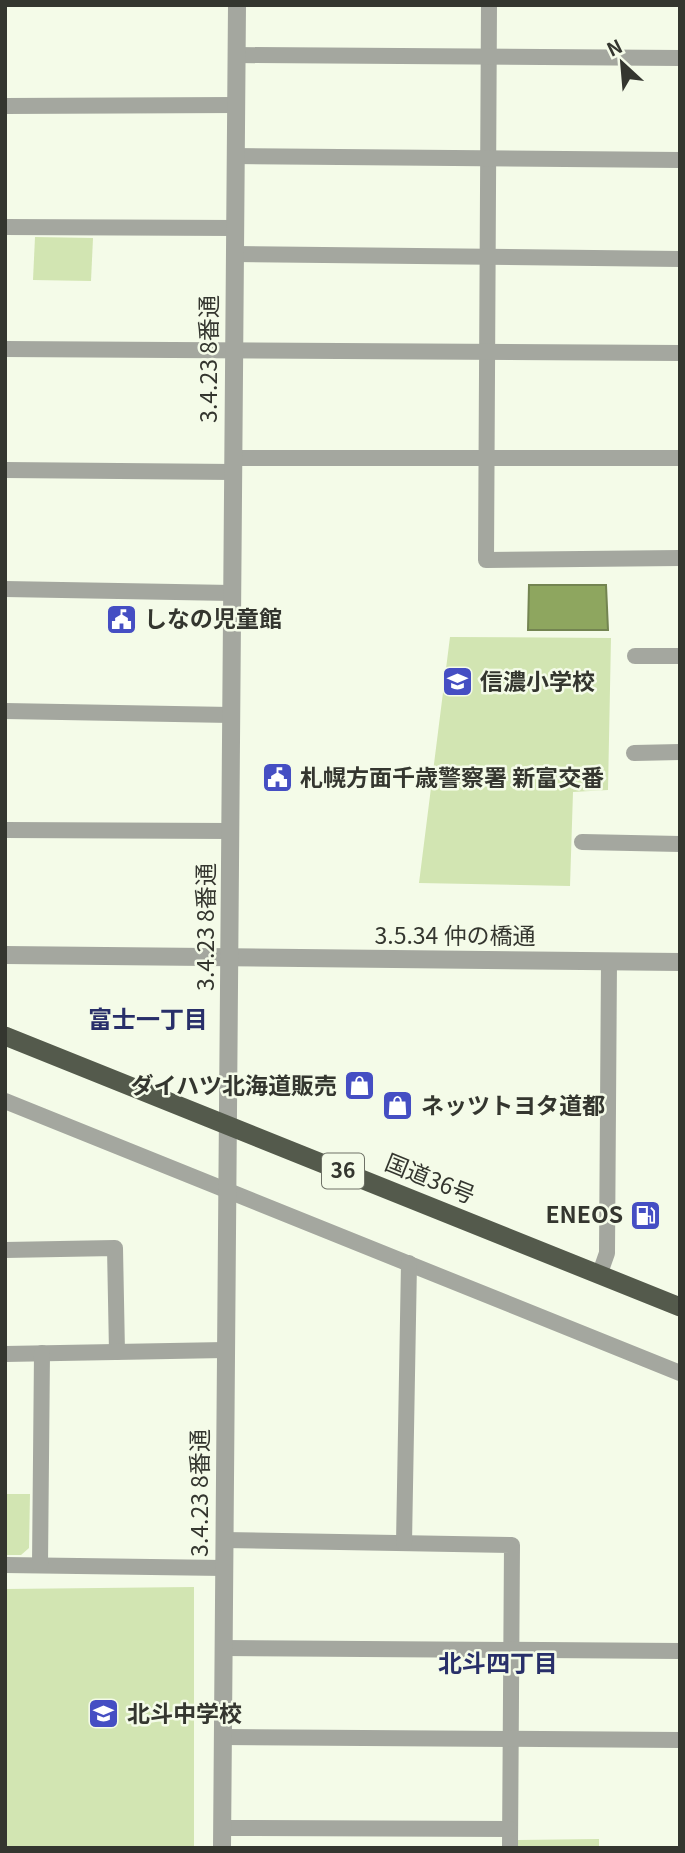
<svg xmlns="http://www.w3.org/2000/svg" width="685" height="1853" font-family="Georgia,'Noto Sans JP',serif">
<rect width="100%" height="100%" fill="#f4fbe8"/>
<!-- green -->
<g fill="#d2e5b2">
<polygon points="35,237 93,238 91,281 33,280"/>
<polygon points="450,637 611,638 608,790 573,792 570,886 419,883"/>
<polygon points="5,1494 30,1494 29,1548 21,1555 5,1555"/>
<polygon points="194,1587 194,1848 5,1848 5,1589"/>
<polygon points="599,1839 599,1848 518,1848 518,1840"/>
</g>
<!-- water -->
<polygon fill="#8ea65f" stroke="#738451" stroke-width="2" points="529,585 606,585 608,630 528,630"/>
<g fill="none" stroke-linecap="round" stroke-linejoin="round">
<!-- minor -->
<g stroke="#a4a79f" stroke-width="16">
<polyline points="489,5 486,560 680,558"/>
<polyline points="236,55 680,58"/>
<polyline points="5,106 237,105"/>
<polyline points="236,156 680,160"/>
<polyline points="5,227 235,228"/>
<polyline points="235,254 680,259"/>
<polyline points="5,349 680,353"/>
<polyline points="233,458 680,458"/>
<polyline points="5,470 233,472"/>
<polyline points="5,589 232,593"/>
<polyline points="635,656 680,656"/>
<polyline points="5,711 231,715"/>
<polyline points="634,753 680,752"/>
<polyline points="5,830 230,831"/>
<polyline points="582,842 680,844"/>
<polyline points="5,1101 680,1373"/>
<polyline points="5,1250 115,1248 117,1352"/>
<polyline points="600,1273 607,1253 609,962"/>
<polyline points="5,1354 225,1350"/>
<polyline points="224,1540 512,1545 510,1848"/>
<polyline points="404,1543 409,1263"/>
<polyline points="5,1565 224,1568"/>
<polyline points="40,1565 42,1353"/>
<polyline points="223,1648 680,1651"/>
<polyline points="223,1737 680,1740"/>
<polyline points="222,1828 510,1829"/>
</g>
<!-- tertiary -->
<g stroke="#a4a79f" stroke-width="18">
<polyline points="5,955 680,962"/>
<polyline points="222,1848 237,5"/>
</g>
<!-- trunk -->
<polyline stroke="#545a4c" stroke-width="19" points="5,1036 680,1307"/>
</g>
<!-- icons -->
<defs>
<symbol id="civic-square" viewBox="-11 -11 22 22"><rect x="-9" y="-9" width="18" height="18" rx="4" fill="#454ec3" stroke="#f4fbe8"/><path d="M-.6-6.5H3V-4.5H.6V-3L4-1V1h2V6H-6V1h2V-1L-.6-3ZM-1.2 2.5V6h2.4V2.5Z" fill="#fff"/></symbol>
<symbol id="school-square" viewBox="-11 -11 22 22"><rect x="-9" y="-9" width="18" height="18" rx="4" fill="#454ec3" stroke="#f4fbe8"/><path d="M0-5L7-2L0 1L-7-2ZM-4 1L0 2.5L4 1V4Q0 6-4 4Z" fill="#fff"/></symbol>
<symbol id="shop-square" viewBox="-11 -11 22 22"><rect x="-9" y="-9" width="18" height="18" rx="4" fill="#454ec3" stroke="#f4fbe8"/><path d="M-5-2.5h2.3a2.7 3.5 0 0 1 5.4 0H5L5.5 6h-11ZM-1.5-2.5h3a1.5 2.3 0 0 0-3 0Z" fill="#fff"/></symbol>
<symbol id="fuel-square" viewBox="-11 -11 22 22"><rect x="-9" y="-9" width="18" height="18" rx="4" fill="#454ec3" stroke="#f4fbe8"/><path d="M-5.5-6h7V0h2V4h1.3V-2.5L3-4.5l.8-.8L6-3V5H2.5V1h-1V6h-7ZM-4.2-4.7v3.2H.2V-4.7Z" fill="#fff"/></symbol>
</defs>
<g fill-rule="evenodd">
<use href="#civic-square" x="104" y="602" width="35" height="35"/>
<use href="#school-square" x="440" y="664" width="35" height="35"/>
<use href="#civic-square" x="260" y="760" width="35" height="35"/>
<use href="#shop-square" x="342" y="1068" width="35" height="35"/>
<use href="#shop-square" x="380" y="1088" width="35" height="35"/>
<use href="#fuel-square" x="628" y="1198" width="35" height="35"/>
<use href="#school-square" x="86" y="1696" width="35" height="35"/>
</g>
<g text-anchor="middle" stroke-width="5" stroke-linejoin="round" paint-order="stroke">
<!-- shield labels -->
<rect fill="#f4fbe8" stroke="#6e7166" stroke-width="2" x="322" y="1153.5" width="42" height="35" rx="5"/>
<g font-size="21" font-weight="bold" fill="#34362f">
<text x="343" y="1178">36</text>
</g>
<!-- street labels -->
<g font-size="23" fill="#34362f" stroke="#f4fbe8">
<text transform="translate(209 359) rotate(-90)" y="8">3.4.23 8番通</text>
<text transform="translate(206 927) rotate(-90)" y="8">3.4.23 8番通</text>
<text x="455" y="944">3.5.34 仲の橋通</text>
<text transform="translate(430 1179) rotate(22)" y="8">国道36号</text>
<text transform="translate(200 1493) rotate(-90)" y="8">3.4.23 8番通</text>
</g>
<!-- poi labels -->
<g font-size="23" font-weight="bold" fill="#34362f" stroke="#f4fbe8" text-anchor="start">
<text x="144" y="627">しなの児童館</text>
<text x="480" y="690">信濃小学校</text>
<text x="300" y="786">札幌方面千歳警察署 新富交番</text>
<text x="337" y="1094" text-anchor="end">ダイハツ北海道販売</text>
<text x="421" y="1114">ネッツトヨタ道都</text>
<text x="623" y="1223" text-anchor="end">ENEOS</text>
<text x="127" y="1722">北斗中学校</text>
</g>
<!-- neighbourhood labels -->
<g font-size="24" font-weight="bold" fill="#282f69" stroke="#f4fbe8">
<text x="148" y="1028">富士一丁目</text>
<text x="498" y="1672">北斗四丁目</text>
</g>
</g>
<!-- border -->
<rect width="685" height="1853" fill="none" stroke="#34362f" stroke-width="14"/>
<!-- north arrow -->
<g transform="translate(622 63) rotate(334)" stroke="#f4fbe8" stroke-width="5" paint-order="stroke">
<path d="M0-5L12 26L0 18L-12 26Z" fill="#34362f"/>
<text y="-10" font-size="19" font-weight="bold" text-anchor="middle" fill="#34362f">N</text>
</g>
</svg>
